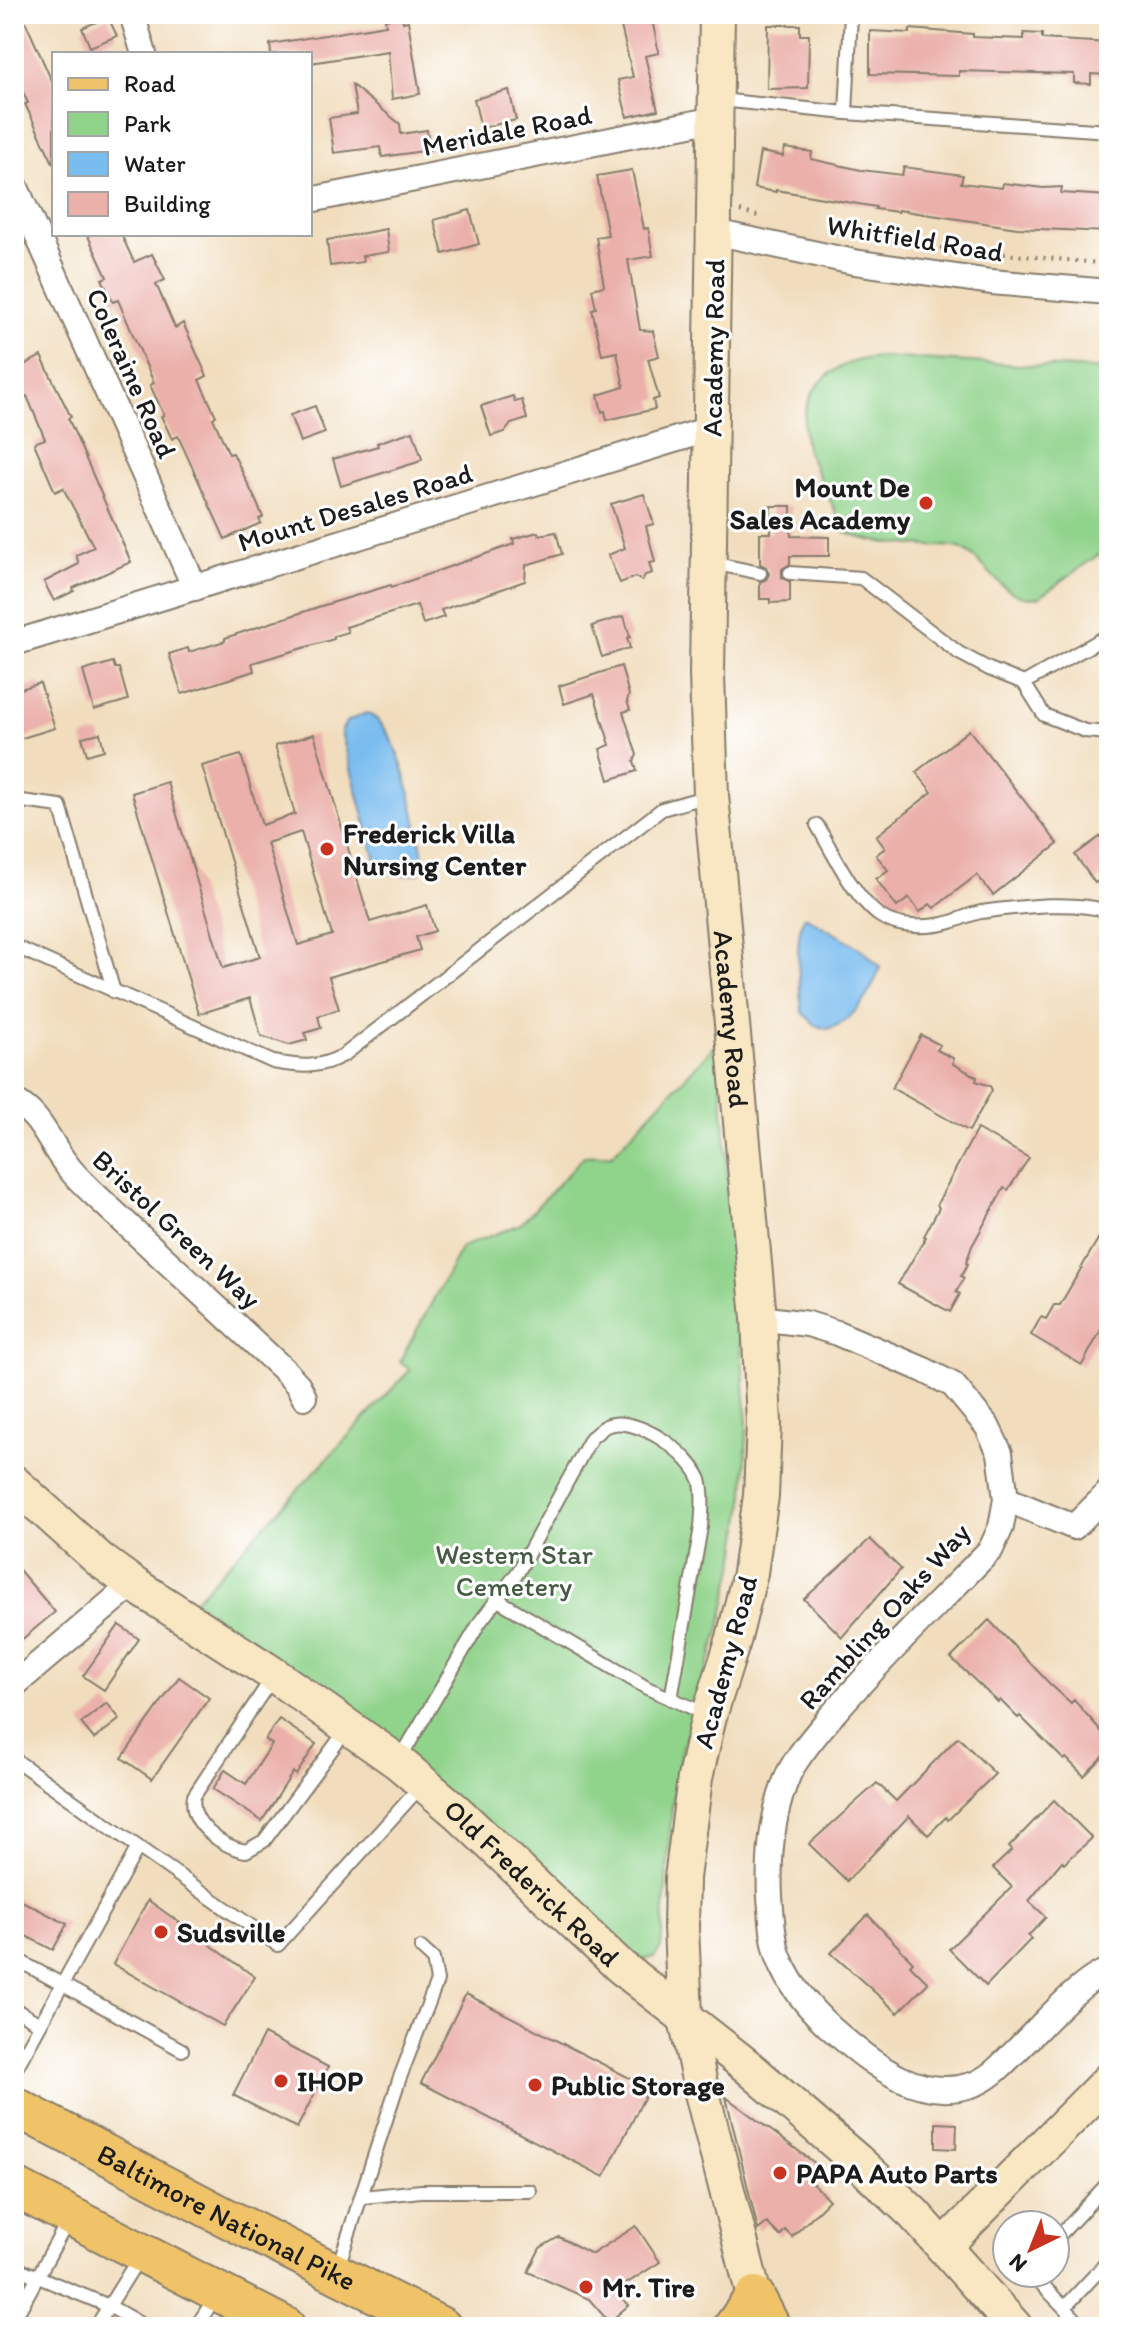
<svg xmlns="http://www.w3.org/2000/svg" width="1123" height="2341" font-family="Itim,sans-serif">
<rect width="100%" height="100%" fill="#fff"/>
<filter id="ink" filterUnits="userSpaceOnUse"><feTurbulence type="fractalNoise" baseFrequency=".0125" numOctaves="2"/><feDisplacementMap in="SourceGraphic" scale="16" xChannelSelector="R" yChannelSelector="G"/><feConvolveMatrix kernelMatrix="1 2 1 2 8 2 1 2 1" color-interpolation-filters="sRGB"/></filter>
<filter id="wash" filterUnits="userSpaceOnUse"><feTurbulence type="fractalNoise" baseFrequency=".006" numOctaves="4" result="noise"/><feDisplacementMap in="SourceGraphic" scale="32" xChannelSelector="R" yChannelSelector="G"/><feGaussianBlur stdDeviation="1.8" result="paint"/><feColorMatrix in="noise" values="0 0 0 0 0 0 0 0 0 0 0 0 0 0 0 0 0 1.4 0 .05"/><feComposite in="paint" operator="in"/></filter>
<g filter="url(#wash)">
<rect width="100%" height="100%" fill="#f1ddbd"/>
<!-- green -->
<g fill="#90d38b" stroke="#567854" stroke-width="2">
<path d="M881,357L1109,370V556L1098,555L1039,597C1003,604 989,562 962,549C954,545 940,547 931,546C901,544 872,544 845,532L807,451C793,396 827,360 881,357Z"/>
<polygon points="718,1042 747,1424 745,1495 736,1558 720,1628 683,1746 672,1807 661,1948 654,1957 642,1960 632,1957 274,1662 194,1601 410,1370 400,1361 462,1247 521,1224 584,1156 612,1155"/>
</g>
<!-- water -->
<g fill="#79bcef" stroke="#4a6c86" stroke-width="2">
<path d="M366,713C403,725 417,829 425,864L419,873C402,876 388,878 377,864L341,732L346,722Z"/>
<path d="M805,916L863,950L880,967C873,991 853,1023 827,1029L815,1025L802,1012C800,990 793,934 805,916Z"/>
</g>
<g id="blocks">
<!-- building -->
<g fill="#ebb0aa" fill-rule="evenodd">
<polygon points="14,14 22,14 54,86 54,165 25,104 28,103 14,73"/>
<polygon points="651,15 659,53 645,56 658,110 627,117 618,80 633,77 620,22"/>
<polygon points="402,16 403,22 408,21 420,94 392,99 388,51 310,63 310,54 271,54 270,44 386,25 385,19"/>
<polygon points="108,17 117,36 90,47 82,28"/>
<polygon points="768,25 800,25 800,35 809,35 808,88 767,89"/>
<polygon points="910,29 973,34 973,37 1024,39 1024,33 1042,34 1042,39 1109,43 1109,75 1091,74 1091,84 1074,83 1074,74 959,71 959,76 870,74 870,31 910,33"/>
<polygon points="352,85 400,124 401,134 427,130 430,150 382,157 380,147 334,153 329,118 357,114"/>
<polygon points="509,90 516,120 481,128 474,99"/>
<polygon points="785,148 812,152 811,159 861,170 902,175 904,167 963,175 961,183 1002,188 1003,183 1043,188 1062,187 1061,193 1109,196 1109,232 1017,228 898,210 898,212 875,209 876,207 776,190 776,192 754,188 760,152 783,156"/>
<polygon points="632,170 644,229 648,228 653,256 628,260 640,330 653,331 659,356 648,359 659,398 653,400 655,409 607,420 605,411 602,412 598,395 624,387 617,352 602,355 592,309 596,308 592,289 604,286 596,237 608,235 597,176"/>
<polygon points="470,210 479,244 443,254 434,220"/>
<polygon points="386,229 389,252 362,256 363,262 330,266 327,240"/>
<polygon points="87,234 121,234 134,262 152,254 165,280 156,284 175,328 183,323 207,376 199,380 216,416 213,418 229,454 233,453 256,501 263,517 259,519 261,523 225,539 178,436 172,439 161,416 164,415 150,385 154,383 118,300 113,302 102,279 107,277"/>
<polygon points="41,356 71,417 68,418 131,562 73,588 74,591 54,601 44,582 79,564 76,555 94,547 63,488 55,492 34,443 45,439 27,396 14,402 14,370"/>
<polygon points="513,396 515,402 522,400 527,419 511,424 505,432 491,436 481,406"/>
<polygon points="315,406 325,433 300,442 290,415"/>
<polygon points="413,431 422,459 418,462 341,486 333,459 378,446 377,443"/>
<polygon points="644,494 654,524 646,526 655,562 649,563 652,573 645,575 642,581 635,577 620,583 608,555 625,548 611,504"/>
<polygon points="771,506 791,506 791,536 829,537 829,556 790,556 790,564 782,569 782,578 790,582 790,602 770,603 770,599 760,599 760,582 766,580 769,574 766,567 760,564 760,533 771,533"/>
<polygon points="538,532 539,535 556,532 562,554 526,565 525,581 441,610 444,617 423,624 417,605 346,627 348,632 334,636 334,639 252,663 254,671 182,694 169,654 188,648 189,652 225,641 225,638 318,607 391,585 392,587 514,544 513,539"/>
<polygon points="624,616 630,637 627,638 630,648 602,657 592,626"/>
<polygon points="113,662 115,668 119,668 128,700 94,710 83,671"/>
<polygon points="621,666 629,695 627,701 630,710 623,712 637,755 634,761 637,771 609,780 600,749 610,745 594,694 564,704 559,686"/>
<polygon points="40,683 55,728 19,739 14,723 14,691"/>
<polygon points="969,730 1058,844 993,895 977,875 934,908 930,904 920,912 909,898 897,907 876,879 888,870 876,855 885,848 876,836 932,792 916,772"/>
<polygon points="100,733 104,750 87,755 82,737"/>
<path d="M314,734L370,922L427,905L435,931L416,937L420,950L329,977L339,1009L318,1016L321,1028L305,1033L307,1040L289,1045L261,1036L250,998L199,1014L132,793L167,782L223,968L260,957L202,766L241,755L262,825L295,814L275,746ZM301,832L332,935L298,945L267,843Z"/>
<polygon points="1109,830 1109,873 1095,883 1075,855"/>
<polygon points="921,1035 940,1045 937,1050 953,1058 953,1064 977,1077 976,1081 990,1086 992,1090 969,1131 892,1088"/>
<polygon points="977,1129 1029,1158 1008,1190 1004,1188 972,1246 966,1263 968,1264 961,1276 964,1278 956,1292 960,1294 950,1312 898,1284 926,1237 924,1236 939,1208 937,1204"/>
<polygon points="1109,1220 1109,1315 1082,1365 1031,1335 1041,1317 1046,1319 1054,1305 1060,1305"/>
<polygon points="870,1539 901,1569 842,1637 804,1599"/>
<polygon points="14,1564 55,1612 14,1646"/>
<polygon points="989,1620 1050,1684 1071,1703 1074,1700 1109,1740 1109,1751 1084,1776 1066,1758 1064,1760 1020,1716 1018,1718 1000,1700 998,1702 951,1658"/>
<polygon points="119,1625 139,1639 104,1690 83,1676"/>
<polygon points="179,1677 209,1698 152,1779 122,1758"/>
<polygon points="107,1703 120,1719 94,1739 81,1723"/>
<polygon points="279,1719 316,1744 296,1775 293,1772 262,1821 213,1789 225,1770 246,1784 272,1744 265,1740"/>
<polygon points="958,1737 995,1774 948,1820 946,1817 928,1835 909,1816 847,1881 809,1844 877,1783 896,1801"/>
<polygon points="1054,1800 1092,1838 1064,1864 1062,1861 1029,1901 1046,1917 1028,1936 1031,1939 986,1986 949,1949 1012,1887 993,1868 1012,1850 1009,1847"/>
<polygon points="14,1897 67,1924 53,1950 14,1930"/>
<polygon points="148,1900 255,1977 223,2026 113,1964"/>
<polygon points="868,1915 913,1962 910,1965 928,1983 898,2013 831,1953"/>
<polygon points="466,1994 649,2088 604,2177 421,2083"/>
<polygon points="264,2034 328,2067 297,2128 233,2095"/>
<polygon points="726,2097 820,2167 810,2180 829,2200 792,2237 785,2230 780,2236 767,2223 758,2230"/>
<polygon points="936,2123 957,2124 956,2149 936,2148"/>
<polygon points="636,2226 660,2262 615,2291 629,2305 609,2322 589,2299 528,2272 540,2248 559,2237 592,2254"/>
</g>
</g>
</g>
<g filter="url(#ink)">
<use href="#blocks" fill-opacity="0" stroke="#867c6c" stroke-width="2"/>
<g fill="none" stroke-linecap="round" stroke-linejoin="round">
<defs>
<g id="lane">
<polyline points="720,100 846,113 1109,131"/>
<polyline points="846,113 851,14"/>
<polyline points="712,563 760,573"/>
<polyline points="790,573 861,578 959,653 989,669 1024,683 1044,715 1085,731 1109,733"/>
<polyline points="1024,683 1109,635"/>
<polyline points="14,800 60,806 114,992"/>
<path d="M817,825C832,851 855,899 880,916C899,929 930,928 951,922C961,919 970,914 981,912C1021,907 1070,900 1109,911"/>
<path d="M14,946L273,1062C302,1067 317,1069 344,1055L662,809L708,796"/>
<polyline points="498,1600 647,1688 706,1714"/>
<path d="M272,1678L194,1796C188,1823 222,1847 246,1851L264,1841L347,1729"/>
<polyline points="14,1759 138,1847 14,2072"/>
<path d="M400,1759L480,1622L518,1572L591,1438C595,1435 601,1429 606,1426C635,1413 694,1455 701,1483C704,1498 702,1513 701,1527L671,1699"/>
<polyline points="138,1847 278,1945 421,1786"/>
<polyline points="14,1958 182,2050"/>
<polyline points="14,2009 40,2024"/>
<polyline points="363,2197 421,2191 530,2191"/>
<polyline points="1055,2240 1109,2182"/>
<polyline points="14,2267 109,2306 146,2327"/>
<polyline points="337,2270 399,2080 437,1981 433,1959 421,1948"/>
<polyline points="1031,2273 1083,2327"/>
<polyline points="1065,2307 1109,2260"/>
<polyline points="14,2320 69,2219"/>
<polyline points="96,2327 140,2256"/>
<polyline points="196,2327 216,2296"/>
</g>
<g id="street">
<polyline points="132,14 144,54"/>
<polyline points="14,183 195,588"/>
<polyline points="310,200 715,119"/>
<polyline points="714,232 854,262 991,282 1109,292"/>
<polyline points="14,643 713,428"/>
<path d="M14,1101C41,1115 48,1141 66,1164C73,1174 83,1183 92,1192L285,1371L298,1385L304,1397"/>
<path d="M759,1318L808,1324L837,1333L924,1370L953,1385L987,1426L1000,1453L1006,1499L1001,1527L991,1549C938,1604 882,1657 832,1715C818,1732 799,1753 789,1773C772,1812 768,1855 770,1897C772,1916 772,1939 779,1957C790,1988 817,2017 841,2037C877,2068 922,2101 971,2085C988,2080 1002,2065 1014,2053C1039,2029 1078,1982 1109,1970"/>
<polyline points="1006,1499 1074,1527 1109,1492"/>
<polyline points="14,1685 133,1584"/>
</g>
<g id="secondary">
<path id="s1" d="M717,14L707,674L711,795L759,1318L764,1423L761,1496L750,1573L734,1638L709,1716L695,1778L682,1878L681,1927L685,2015L702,2093L761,2323"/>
<path id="s2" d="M14,1483L100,1560L133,1584L270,1672L398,1762L457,1812L621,1967L747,2066L857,2161L913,2213L1015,2327"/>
<polyline points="943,2247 1109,2080"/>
</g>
<g id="primary">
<path id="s3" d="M14,2106L223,2216L442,2327"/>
<polyline points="14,2187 286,2327"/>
<polyline points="733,2327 755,2296 771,2327"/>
</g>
</defs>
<!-- lane casing -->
<use href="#lane" stroke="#867c6c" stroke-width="16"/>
<!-- street casing -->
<use href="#street" stroke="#867c6c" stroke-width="28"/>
<!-- secondary casing -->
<use href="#secondary" stroke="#867c6c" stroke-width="38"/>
<!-- primary casing -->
<use href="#primary" stroke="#867c6c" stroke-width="42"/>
<!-- path -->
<g stroke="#867c6c" stroke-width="4" stroke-dasharray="2 6" stroke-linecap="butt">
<polyline points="740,211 762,217"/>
<polyline points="837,233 919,246 1109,264"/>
</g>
<!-- lane -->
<use href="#lane" stroke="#fff" stroke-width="12"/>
<!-- street -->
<use href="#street" stroke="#fff" stroke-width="24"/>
<!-- secondary -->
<use href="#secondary" stroke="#f9e7c3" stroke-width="34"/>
<!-- primary -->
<use href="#primary" stroke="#f1c369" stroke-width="38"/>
</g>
</g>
<!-- markers -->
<g fill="#c8321e" stroke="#fff" stroke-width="3">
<circle cx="926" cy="503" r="8"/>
<circle cx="327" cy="849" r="8"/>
<circle cx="161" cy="1932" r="8"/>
<circle cx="281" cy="2081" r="8"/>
<circle cx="535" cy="2085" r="8"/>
<circle cx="780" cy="2173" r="8"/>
<circle cx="586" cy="2287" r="8"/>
</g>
<g text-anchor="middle" stroke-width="6" stroke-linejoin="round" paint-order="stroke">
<!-- street labels -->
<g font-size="28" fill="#1c1c1c" stroke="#fff">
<text transform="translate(507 130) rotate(-11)" y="10">Meridale Road</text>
<text transform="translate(915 238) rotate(9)" y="10">Whitfield Road</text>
<text transform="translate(713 348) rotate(-89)" y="10">Academy Road</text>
<text transform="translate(132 373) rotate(66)" y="10">Coleraine Road</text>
<text transform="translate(355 507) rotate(-17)" y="10">Mount Desales Road</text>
<text dy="10" stroke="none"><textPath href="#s1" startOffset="1006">Academy Road</textPath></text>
<text transform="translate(177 1229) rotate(43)" y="10">Bristol Green Way</text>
<text transform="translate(884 1616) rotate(-48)" y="10">Rambling Oaks Way</text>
<text transform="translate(725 1662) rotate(-75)" y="10">Academy Road</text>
<text dy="10" stroke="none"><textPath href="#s2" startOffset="656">Old Frederick Road</textPath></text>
<text dy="10" stroke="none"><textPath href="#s3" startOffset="240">Baltimore National Pike</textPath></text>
</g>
<!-- poi labels -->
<g font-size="28" font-weight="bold" fill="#1c1c1c" stroke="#fff" text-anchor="start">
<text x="910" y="497" text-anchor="end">Mount De<tspan x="910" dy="32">Sales Academy</tspan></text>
<text x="343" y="843">Frederick Villa<tspan x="343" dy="32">Nursing Center</tspan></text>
<text x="177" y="1942">Sudsville</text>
<text x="297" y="2091">IHOP</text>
<text x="551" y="2095">Public Storage</text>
<text x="796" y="2183">PAPA Auto Parts</text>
<text x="602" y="2297">Mr. Tire</text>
</g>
<!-- park labels -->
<g font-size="28" fill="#455c43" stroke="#fff">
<text x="514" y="1564">Western Star<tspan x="514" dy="32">Cemetery</tspan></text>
</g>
</g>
<!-- margin -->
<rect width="1123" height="2341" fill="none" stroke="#fff" stroke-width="48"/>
<!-- legend -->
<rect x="52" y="52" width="260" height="184" fill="#ffffff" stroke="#a4a4a4" stroke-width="2"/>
<rect x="68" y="78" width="40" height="12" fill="#f1c369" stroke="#a4a4a4" stroke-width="2"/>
<text x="124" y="92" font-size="24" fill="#1c1c1c">Road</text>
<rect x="68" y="112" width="40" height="24" fill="#90d38b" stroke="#a4a4a4" stroke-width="2"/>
<text x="124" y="132" font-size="24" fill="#1c1c1c">Park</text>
<rect x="68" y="152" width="40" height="24" fill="#79bcef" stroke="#a4a4a4" stroke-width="2"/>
<text x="124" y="172" font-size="24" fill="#1c1c1c">Water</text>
<rect x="68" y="192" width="40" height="24" fill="#ebb0aa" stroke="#a4a4a4" stroke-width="2"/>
<text x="124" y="212" font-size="24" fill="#1c1c1c">Building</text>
<!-- north arrow -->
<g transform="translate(1031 2249) rotate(223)"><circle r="38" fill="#ffffff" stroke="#a4a4a4" stroke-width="2"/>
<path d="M0-6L14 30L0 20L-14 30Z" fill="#c8321e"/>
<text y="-12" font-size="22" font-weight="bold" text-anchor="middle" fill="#1c1c1c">N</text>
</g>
</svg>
